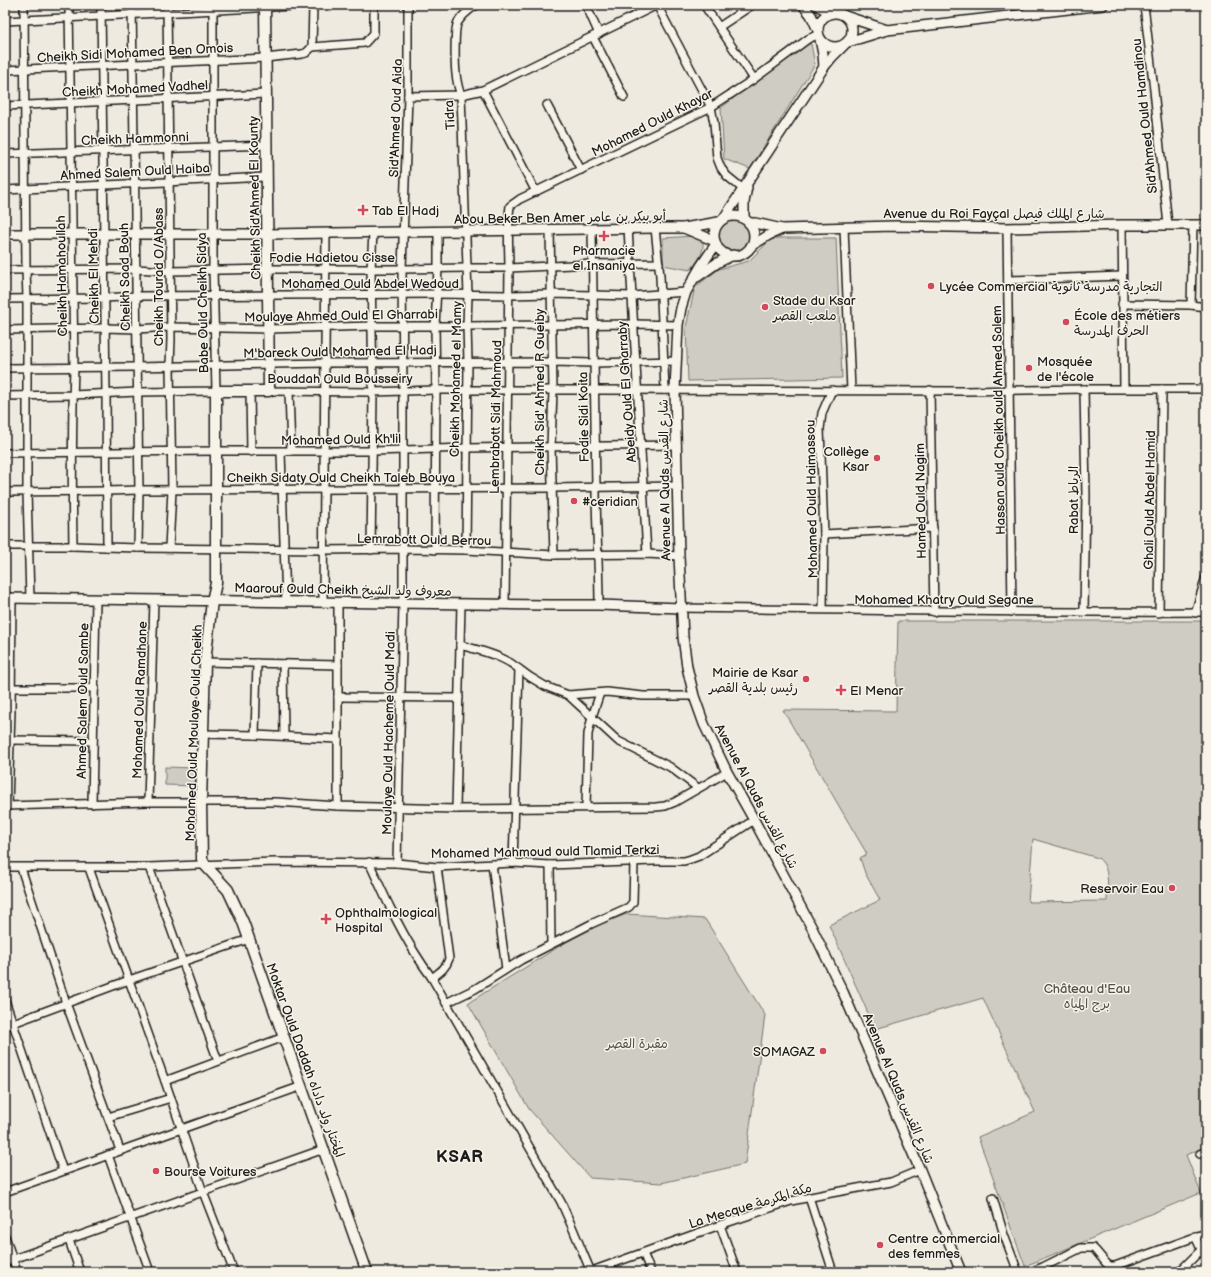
<svg xmlns="http://www.w3.org/2000/svg" width="1211" height="1277" font-family="'Balsamiq Sans','Playpen Sans Arabic',sans-serif">
<rect width="100%" height="100%" fill="#eeeae0"/>
<filter id="ink" filterUnits="userSpaceOnUse"><feTurbulence type="fractalNoise" baseFrequency=".025" numOctaves="2"/><feDisplacementMap in="SourceGraphic" scale="8" xChannelSelector="R" yChannelSelector="G"/><feConvolveMatrix kernelMatrix="1 2 1 2 8 2 1 2 1" color-interpolation-filters="sRGB"/></filter>
<g filter="url(#ink)">
<!-- green -->
<g fill="#cfccc3" stroke="#767470" fill-rule="evenodd">
<polygon points="804,43 811,44 815,64 750,169 724,159 721,108"/>
<circle cx="734" cy="236" r="16"/>
<path d="M694,236L703,241C704,254 698,261 690,270L663,265V238Z"/>
<polygon points="772,238 836,238 842,378 688,381 686,327 695,287 719,269 749,261"/>
<path d="M898,621H1206V1146L1186,1155L1201,1193L1025,1266L978,1137L1035,1112L983,998L875,1029L829,925L880,900L865,873L860,858L867,854L783,710L896,711ZM1033,839L1098,858C1111,867 1107,888 1107,901L1028,902Z"/>
<polygon points="165,767 196,768 196,786 165,785"/>
<polygon points="627,914 705,919 765,1015 745,1164 661,1183 590,1178 529,1109 468,1003 587,929"/>
</g>
<g fill="none" stroke-linecap="round" stroke-linejoin="round">
<defs>
<g id="minor">
<polyline points="24,5 26,270 27,298 27,492 30,598"/>
<path d="M69,5L74,367C72,427 72,486 73,546"/>
<polyline points="101,5 106,394 107,547"/>
<polyline points="132,5 139,490 138,548"/>
<polyline points="167,5 171,339 170,366 172,490 169,548"/>
<polyline points="586,5 599,34"/>
<polyline points="657,5 711,107 714,123 717,158 721,168 727,176 743,189"/>
<polyline points="704,5 754,79"/>
<polyline points="1028,5 1028,14"/>
<polyline points="1144,5 1154,90 1168,225"/>
<polyline points="5,21 313,5"/>
<polyline points="719,27 752,5"/>
<polyline points="593,37 624,97"/>
<polyline points="312,47 365,43 374,33 374,5"/>
<polyline points="312,47 313,5"/>
<polyline points="5,70 265,58 302,54 306,53 312,47"/>
<polyline points="483,90 536,192"/>
<polyline points="408,96 461,95 483,90 657,5"/>
<polyline points="547,105 581,170"/>
<polyline points="5,106 266,94"/>
<polyline points="5,154 266,145"/>
<polyline points="5,190 266,177"/>
<polyline points="1122,225 1124,388"/>
<polyline points="628,228 647,554"/>
<polyline points="655,228 660,276 665,390"/>
<polyline points="844,228 851,390"/>
<polyline points="1007,228 1012,612"/>
<path d="M592,229C593,315 595,401 596,487C596,526 599,566 599,605"/>
<polyline points="550,230 553,390 551,447 554,555"/>
<polyline points="5,270 136,269 169,271 268,269 402,269 467,268 509,268 593,264 659,263"/>
<polyline points="1008,280 1122,276"/>
<polyline points="5,299 105,298 136,296 437,294 508,295 551,294 632,296 686,292"/>
<polyline points="1122,304 1191,305 1206,307"/>
<polyline points="1191,305 1193,225"/>
<polyline points="5,330 105,328 137,329 170,327 268,329 372,326 467,326 634,324 678,325"/>
<polyline points="5,368 137,367 325,363 552,362 594,363 676,361"/>
<polyline points="1084,389 1086,496 1084,612"/>
<polyline points="930,390 934,612"/>
<polyline points="250,391 251,452"/>
<polyline points="269,391 373,392 436,390 595,390 964,391 1084,389 1206,389"/>
<polyline points="289,391 291,451"/>
<polyline points="5,396 72,395 138,392 216,391 213,269 213,5"/>
<polyline points="281,452 286,602"/>
<polyline points="5,453 215,451 373,451 467,448 677,445"/>
<polyline points="5,492 107,491 139,490 552,488 678,486"/>
<polyline points="824,534 933,528"/>
<polyline points="5,546 73,546 138,548 324,550 403,549 466,550 554,555 647,554 679,556"/>
<polyline points="371,550 373,392 371,269 373,233"/>
<polyline points="435,550 436,390 435,326 438,268 438,232"/>
<path d="M466,550L468,362L467,326L468,295L461,95C458,88 457,82 456,74C455,65 454,28 458,22C463,14 469,10 476,5"/>
<polyline points="323,602 326,233"/>
<polyline points="338,602 338,806"/>
<path d="M505,604L509,268C509,248 507,227 510,206L520,199L711,107L754,79L808,39L819,34"/>
<path d="M681,608C856,610 1031,613 1206,612"/>
<polyline points="823,609 824,534 820,429 822,413 832,390"/>
<polyline points="1159,613 1162,389"/>
<polyline points="1195,613 1206,577"/>
<path d="M460,645C481,651 502,655 519,669L513,863"/>
<polyline points="205,662 338,665"/>
<polyline points="283,664 284,736"/>
<polyline points="519,669 530,677 545,686 568,695 618,741 670,767 698,788"/>
<polyline points="12,688 95,688"/>
<polyline points="568,695 607,692 643,696 694,696"/>
<polyline points="338,697 459,698"/>
<polyline points="203,734 255,735 338,739"/>
<polyline points="255,735 257,663"/>
<polyline points="10,740 93,741"/>
<polyline points="148,802 154,600"/>
<polyline points="92,804 96,599"/>
<polyline points="5,806 148,802 276,802 338,806 456,809 656,807 665,806 675,802 727,772"/>
<polyline points="8,806 11,711 12,598"/>
<polyline points="586,807 588,734 592,717 600,693"/>
<polyline points="456,809 461,604"/>
<path d="M369,862C383,893 397,924 415,953C420,961 426,970 432,978L561,1202L573,1229L591,1272"/>
<polyline points="397,863 403,603 403,392 402,269 408,96 408,5"/>
<polyline points="492,864 506,969"/>
<polyline points="550,865 551,944"/>
<polyline points="5,867 149,867 274,862 397,863 437,867 513,863 550,865 654,861 684,861 691,859 699,856 754,820"/>
<polyline points="149,867 218,1061"/>
<polyline points="21,868 66,1003 120,1150"/>
<polyline points="89,868 165,1081 203,1192 234,1272"/>
<path d="M432,978C440,972 446,968 449,959L437,867"/>
<polyline points="5,1000 63,1171"/>
<polyline points="446,1003 475,989 521,960 591,924 629,907 633,902 634,862"/>
<polyline points="5,1026 129,980 249,939"/>
<polyline points="165,1081 284,1037"/>
<polyline points="108,1117 171,1098"/>
<polyline points="1200,1154 1206,1151"/>
<polyline points="108,1155 150,1272"/>
<polyline points="5,1192 302,1086"/>
<polyline points="809,1197 833,1272"/>
<polyline points="993,1198 1004,1235 1018,1272"/>
<polyline points="720,1225 737,1272"/>
<polyline points="5,1236 17,1272"/>
<polyline points="1195,1236 1206,1260"/>
<polyline points="69,1240 80,1272"/>
<polyline points="643,1253 651,1272"/>
<polyline points="5,1262 324,1149"/>
<polyline points="589,1272 720,1225 791,1201 831,1193 891,1182 920,1170"/>
<polyline points="1030,1272 1043,1267 1081,1248 1093,1248 1096,1251 1106,1263 1110,1266 1115,1266 1206,1233"/>
<polyline points="1179,1272 1201,1250"/>
</g>
<g id="tertiary">
<polyline points="803,5 811,15 818,30"/>
<polyline points="816,5 832,13"/>
<circle cx="835" cy="30" r="17"/>
<polyline points="845,16 887,30"/>
<polyline points="820,39 823,54 824,67"/>
<polyline points="848,42 887,30 1103,5"/>
<circle cx="734" cy="236" r="20"/>
<polyline points="724,218 824,67 832,57 844,45"/>
<polyline points="744,219 744,202 747,187"/>
<polyline points="749,223 755,223 782,229 894,226 1007,228 1122,225 1206,225"/>
<polyline points="684,228 715,241"/>
<polyline points="5,234 267,234 655,228 684,228 719,222"/>
<polyline points="716,244 701,266 686,292 681,308 678,325 675,390 679,556 683,637 687,667 694,696 704,724 727,772 754,820 812,928 843,992 920,1170 961,1272"/>
<polyline points="751,246 769,235 782,229"/>
<polyline points="697,277 717,263 733,255"/>
<polyline points="5,598 548,605 599,605 681,608"/>
</g>
<polyline id="secondary" points="265,5 269,391 216,391 216,583 212,601 205,662 201,802 202,859 205,865 228,890 243,922 367,1272"/>
</defs>
<!-- minor casing -->
<use href="#minor" stroke="#1c1c1c" stroke-width="10"/>
<!-- tertiary casing -->
<use href="#tertiary" stroke="#1c1c1c" stroke-width="12"/>
<!-- secondary casing -->
<use href="#secondary" stroke="#1c1c1c" stroke-width="13"/>
<!-- minor -->
<use href="#minor" stroke="#f7f3e8" stroke-width="7"/>
<!-- tertiary -->
<use href="#tertiary" stroke="#f7f3e8" stroke-width="9"/>
<!-- secondary -->
<use href="#secondary" stroke="#f7f3e8" stroke-width="10"/>
</g>
</g>
<!-- markers -->
<g fill="#d1495b" stroke="#f7f3e8" stroke-width="1.5">
<path d="M361 204h4v4h4v4h-4v4h-4v-4h-4v-4h4z"/>
<path d="M602 230h4v4h4v4h-4v4h-4v-4h-4v-4h4z"/>
<circle cx="931" cy="286" r="4"/>
<circle cx="765" cy="307" r="4"/>
<circle cx="1066" cy="322" r="4"/>
<circle cx="1029" cy="368" r="4"/>
<circle cx="877" cy="458" r="4"/>
<circle cx="574" cy="501" r="4"/>
<circle cx="806" cy="679" r="4"/>
<path d="M839 684h4v4h4v4h-4v4h-4v-4h-4v-4h4z"/>
<circle cx="1172" cy="888" r="4"/>
<path d="M324 913h4v4h4v4h-4v4h-4v-4h-4v-4h4z"/>
<circle cx="823" cy="1051" r="4"/>
<circle cx="156" cy="1171" r="4"/>
<circle cx="880" cy="1245" r="4"/>
</g>
<g text-anchor="middle" stroke-width="3" stroke-linejoin="round" paint-order="stroke">
<!-- street labels -->
<g font-size="13" fill="#1c1c1c" stroke="#f7f3e8">
<text transform="translate(135 52) rotate(-3)" y="5">Cheikh Sidi Mohamed Ben Omois</text>
<text transform="translate(135 88) rotate(-3)" y="5">Cheikh Mohamed Vadhel</text>
<text transform="translate(449 115) rotate(-94)" y="5">Tidra</text>
<text transform="translate(1144 116) rotate(-96)" y="5">Sid'Ahmed Ould Hamdinou</text>
<text transform="translate(395 118) rotate(-88)" y="5">Sid'Ahmed Oud Aida</text>
<text transform="translate(652 122) rotate(-27)" y="5">Mohamed Ould Khayar</text>
<text transform="translate(135 138) rotate(-2)" y="5">Cheikh Hammonni</text>
<text transform="translate(135 171) rotate(-3)" y="5">Ahmed Salem Ould Haiba</text>
<text transform="translate(254 198) rotate(-91)" y="5">Cheikh Sid'Ahmed El Kounty</text>
<text x="994" y="218">Avenue du Roi Fayçal شارع الملك فيصل</text>
<text transform="translate(560 217) rotate(-1)" y="5">Abou Beker Ben Amer أبو بيكر بن عامر</text>
<text x="332" y="262">Fodie Hadietou Cisse</text>
<text transform="translate(61 276) rotate(-91)" y="5">Cheikh Hamahoullah</text>
<text transform="translate(93 276) rotate(-91)" y="5">Cheikh El Mehdi</text>
<text transform="translate(124 277) rotate(-91)" y="5">Cheikh Saad Bouh</text>
<text transform="translate(158 277) rotate(-90)" y="5">Cheikh Tourad O/Abass</text>
<text x="370" y="288">Mohamed Ould Abdel Wedoud</text>
<text transform="translate(202 303) rotate(-91)" y="5">Babe Ould Cheikh Sidya</text>
<text transform="translate(341 315) rotate(-1)" y="5">Moulaye Ahmed Ould El Gharrabi</text>
<text transform="translate(340 351) rotate(-1)" y="5">M'bareck Ould Mohamed El Hadj</text>
<text x="340" y="383">Bouddah Ould Bousseiry</text>
<text transform="translate(455 379) rotate(-89)" y="5">Cheikh Mohamed el Mamy</text>
<text transform="translate(539 392) rotate(-90)" y="5">Cheikh Sid' Ahmed R Gueiby</text>
<text transform="translate(626 392) rotate(-94)" y="5">Abeidy Ould El Gharraby</text>
<text transform="translate(495 417) rotate(-89)" y="5">Lembrabott Sidi Mahmoud</text>
<text transform="translate(583 417) rotate(-91)" y="5">Fodie Sidi Koita</text>
<text transform="translate(998 420) rotate(-91)" y="5">Hassan ould Cheikh ould Ahmed Salem</text>
<text transform="translate(341 439) rotate(-1)" y="5">Mohamed Ould Kh'lil</text>
<text x="341" y="482">Cheikh Sidaty Ould Cheikh Taleb Bouya</text>
<text transform="translate(664 480) rotate(-91)" y="5">Avenue Al Quds شارع القدس</text>
<text transform="translate(811 499) rotate(-91)" y="5">Mohamed Ould Haimassou</text>
<text transform="translate(1073 500) rotate(-90)" y="5">Rabat الرباط</text>
<text transform="translate(1149 500) rotate(-89)" y="5">Ghali Ould Abdel Hamid</text>
<text transform="translate(920 501) rotate(-91)" y="5">Hamed Ould Nagim</text>
<text transform="translate(424 539) rotate(1)" y="5">Lemrabott Ould Berrou</text>
<text transform="translate(343 589) rotate(1)" y="5">Maarouf Ould Cheikh معروف ولد الشيخ</text>
<text x="944" y="604">Mohamed Khatry Ould Segane</text>
<text transform="translate(139 700) rotate(-88)" y="5">Mohamed Ould Ramdhane</text>
<text transform="translate(82 701) rotate(-89)" y="5">Ahmed Salem Ould Sambe</text>
<text transform="translate(193 733) rotate(-88)" y="5">Mohamed Ould Moulaye Ould Cheikh</text>
<text transform="translate(388 733) rotate(-89)" y="5">Moulaye Ould Hacheme Ould Madi</text>
<text transform="translate(757 796) rotate(62)" y="5">Avenue Al Quds شارع القدس</text>
<text transform="translate(545 851) rotate(-1)" y="5">Mohamed Mahmoud ould Tlamid Terkzi</text>
<text transform="translate(306 1060) rotate(70)" y="5">Moktar Ould Daddah المختار ولد داداه</text>
<text transform="translate(899 1088) rotate(67)" y="5">Avenue Al Quds شارع القدس</text>
<text transform="translate(750 1205) rotate(-17)" y="5">La Mecque مكة المكرمة</text>
</g>
<!-- poi labels -->
<g font-size="13" fill="#1c1c1c" stroke="#f7f3e8" text-anchor="start">
<text x="372" y="215">Tab El Hadj</text>
<text x="604" y="255" text-anchor="middle">Pharmacie<tspan x="604" dy="15">el Insaniya</tspan></text>
<text x="939" y="291">Lycée Commercial التجارية مدرسة ثانوية</text>
<text x="773" y="305">Stade du Ksar<tspan x="773" dy="15">ملعب القصر</tspan></text>
<text x="1074" y="320">École des métiers<tspan x="1074" dy="15">الحرف المدرسة</tspan></text>
<text x="1037" y="366">Mosquée<tspan x="1037" dy="15">de l'école</tspan></text>
<text x="869" y="456" text-anchor="end">Collège<tspan x="869" dy="15">Ksar</tspan></text>
<text x="582" y="506">#ceridian</text>
<text x="798" y="677" text-anchor="end">Mairie de Ksar<tspan x="798" dy="15">رئيس بلدية القصر</tspan></text>
<text x="850" y="695">El Menar</text>
<text x="1164" y="893" text-anchor="end">Reservoir Eau</text>
<text x="335" y="917">Ophthalmological<tspan x="335" dy="15">Hospital</tspan></text>
<text x="815" y="1056" text-anchor="end">SOMAGAZ</text>
<text x="164" y="1176">Bourse Voitures</text>
<text x="888" y="1243">Centre commercial<tspan x="888" dy="15">des femmes</tspan></text>
</g>
<!-- park labels -->
<g font-size="13" fill="#52514e" stroke="#f7f3e8">
<text x="1087" y="993">Château d'Eau<tspan x="1087" dy="15">برج المياه</tspan></text>
<text x="637" y="1048">مقبرة القصر</text>
</g>
<!-- district labels -->
<g font-size="17" font-weight="bold" letter-spacing="1" fill="#1c1c1c" stroke="#f7f3e8">
<text x="460" y="1162">KSAR</text>
</g>
</g>
<!-- margin -->
<rect width="1211" height="1277" fill="none" stroke="#f7f3e8" stroke-width="20"/>
<rect x="10" y="10" width="1191" height="1257" fill="none" stroke="#1c1c1c" stroke-width="1.5" filter="url(#ink)"/>
</svg>
